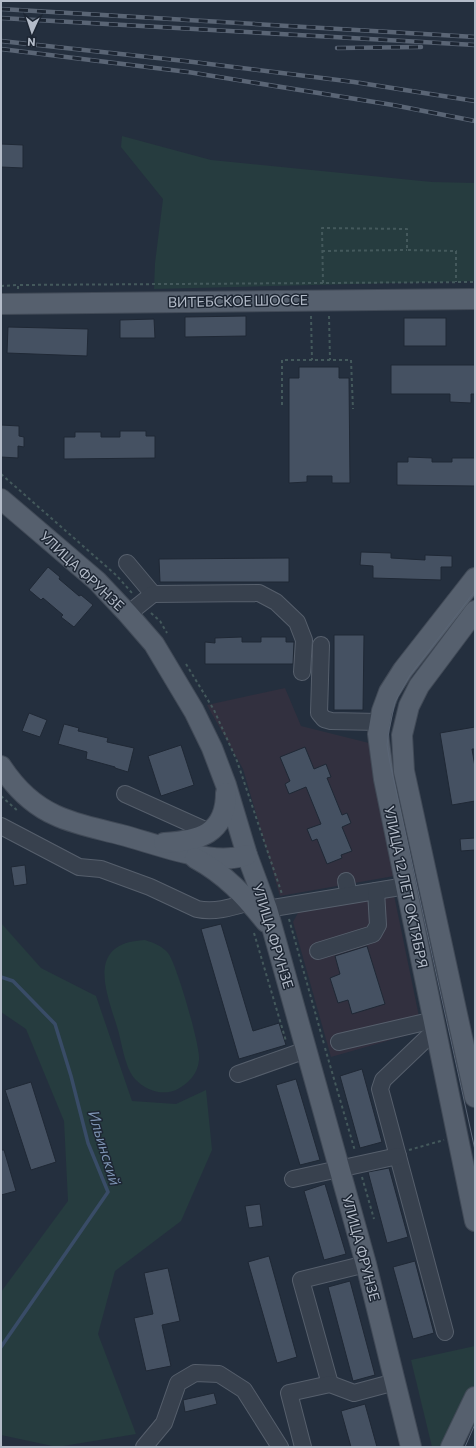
<svg xmlns="http://www.w3.org/2000/svg" width="476" height="1448" font-family="Commissioner,sans-serif">
<rect width="100%" height="100%" fill="#242f3e"/>
<!-- medical -->
<g fill="#32303f">
<polygon points="285,688 301,726 369,743 400,875 280,896 243,769 207,705"/>
<polygon points="394,895 422,1031 331,1057 293,922 299,911"/>
</g>
<!-- green -->
<g fill="#263c3f">
<polygon points="122,136 211,160 432,182 475,183 475,281 154,289 155,263 163,199 121,147"/>
<polygon points="1,923 41,968 96,996 132,1101 176,1104 206,1090 212,1150 181,1221 115,1271 98,1334 136,1434 57,1447 1,1435 1,1292 68,1201 64,1121 26,1029 1,1012"/>
<path d="M145,940C154,943 162,946 168,953C176,962 201,1048 199,1060C198,1074 188,1084 176,1090C162,1096 145,1090 135,1079C125,1068 122,1044 118,1030C107,993 84,943 145,940Z"/>
<polygon points="475,1346 475,1400 453,1447 432,1447 411,1360"/>
</g>
<g fill="none" stroke-linecap="round" stroke-linejoin="round">
<!-- stream -->
<polyline stroke="#394c67" stroke-width="3.5" points="1,977 13,981 55,1024 71,1076 88,1143 108,1192 1,1347"/>
</g>
<!-- building -->
<g fill="#455162" stroke="#1f2835">
<polygon points="1,144 23,145 23,168 1,167"/>
<polygon points="246,316 246,336 185,337 185,317"/>
<rect x="404" y="318" width="42" height="28"/>
<polygon points="154,319 155,338 120,338 120,320"/>
<polygon points="8,327 88,329 87,356 7,353"/>
<polygon points="391,365 475,365 475,394 471,394 471,403 450,402 450,394 391,394"/>
<polygon points="299,367 339,367 339,378 349,378 350,483 332,483 332,476 307,476 307,482 289,483 289,378 299,378"/>
<polygon points="1,425 19,426 19,436 24,437 24,447 18,446 18,458 1,457"/>
<polygon points="120,431 146,431 146,436 155,436 155,458 64,459 64,437 75,437 75,432 101,432 101,437 120,437"/>
<polygon points="408,457 432,458 432,462 452,462 452,458 475,458 475,486 397,485 397,462 408,462"/>
<polygon points="361,552 391,553 391,558 425,560 425,555 452,556 452,567 441,567 441,580 373,578 373,566 360,565"/>
<polygon points="289,558 289,582 160,582 159,559"/>
<polygon points="48,567 60,577 59,579 79,596 81,595 93,605 74,627 61,617 63,615 43,598 41,600 29,590"/>
<polygon points="334,635 364,635 363,710 334,710"/>
<polygon points="242,637 242,642 261,642 261,637 286,637 286,642 294,642 293,664 205,664 205,642 215,643 215,638"/>
<polygon points="29,713 47,720 40,737 22,731"/>
<polygon points="64,724 79,728 78,731 108,738 107,742 134,748 128,772 115,768 115,767 86,759 87,752 58,744"/>
<polygon points="475,727 475,749 472,749 475,767 475,801 452,805 440,733"/>
<polygon points="181,745 194,785 161,796 148,756"/>
<polygon points="305,747 314,769 326,764 331,777 327,778 342,815 347,813 351,823 342,827 352,851 341,855 342,858 327,864 317,839 312,841 307,829 321,824 306,787 289,794 285,784 290,781 280,757"/>
<polygon points="475,838 475,850 461,851 460,839"/>
<polygon points="25,865 27,884 14,886 11,867"/>
<polygon points="221,924 253,1031 279,1023 286,1045 239,1059 201,929"/>
<polygon points="367,946 385,1004 352,1014 348,1000 338,1003 330,978 340,974 335,956"/>
<polygon points="362,1069 382,1142 360,1148 340,1076"/>
<polygon points="296,1079 320,1160 300,1165 276,1085"/>
<polygon points="31,1082 56,1162 31,1170 5,1090"/>
<polygon points="1,1150 4,1150 16,1191 1,1195"/>
<polygon points="389,1168 408,1237 387,1243 368,1172"/>
<polygon points="325,1184 346,1254 324,1260 304,1191"/>
<polygon points="260,1204 263,1226 249,1228 245,1206"/>
<polygon points="269,1256 297,1357 277,1363 248,1262"/>
<polygon points="415,1261 434,1333 413,1339 393,1267"/>
<polygon points="168,1268 180,1321 162,1325 171,1366 146,1371 134,1318 153,1314 144,1273"/>
<polygon points="350,1281 375,1375 353,1381 328,1287"/>
<polygon points="214,1393 217,1404 185,1412 183,1400"/>
<polygon points="365,1404 377,1447 351,1447 341,1411"/>
</g>
<g fill="none" stroke-linecap="round" stroke-linejoin="round">
<defs>
<g id="minor">
<polyline points="127,563 153,594"/>
<polyline points="128,614 153,594 259,593 276,602 297,622 304,640 302,672"/>
<polyline points="321,645 319,713 324,719 331,721 379,722"/>
<polyline points="125,794 205,830 207,834"/>
<path d="M1,826L79,867L101,869L150,887L197,909C215,913 233,907 250,902"/>
<polyline points="346,881 349,895"/>
<polyline points="267,909 406,886"/>
<polyline points="318,951 373,934 378,925 376,891"/>
<polyline points="437,1036 428,1037 383,1080 380,1089 445,1332"/>
<polyline points="339,1042 434,1020"/>
<polyline points="238,1074 306,1050"/>
<polyline points="293,1179 398,1156"/>
<polyline points="330,1384 301,1280 366,1264"/>
<polyline points="144,1447 164,1423 178,1383 195,1373 219,1374 244,1390 280,1447"/>
<polyline points="303,1447 289,1393 330,1384 354,1393 395,1382"/>
</g>
<g id="major">
<polyline points="1,304 475,299"/>
<polyline points="1,499 97,581 128,614 154,644 194,711 212,748 226,785 247,855 267,909 366,1264 411,1447"/>
<polyline points="475,578 403,670 389,692 382,711 378,734 384,779 475,1221"/>
<polyline points="475,611 419,686 409,706 402,735 404,771 475,1097"/>
<path d="M1,766C14,786 33,805 55,815C76,825 100,829 122,835C152,843 203,862 232,858C237,858 242,856 247,855"/>
<path d="M164,843C199,841 226,834 226,793"/>
<path d="M195,858C226,875 244,895 266,922"/>
<polyline points="451,1447 475,1397"/>
</g>
</defs>
<!-- minor casing -->
<use href="#minor" stroke="#565f6c" stroke-width="18"/>
<!-- major casing -->
<use href="#major" stroke="#414a57" stroke-width="22"/>
<!-- path -->
<g stroke="#44595c" stroke-width="2" stroke-dasharray="3 3" stroke-linecap="butt">
<polyline points="322,251 407,250"/>
<polyline points="323,283 322,228 407,229 407,250 456,251 456,282"/>
<polyline points="1,286 18,285"/>
<polyline points="18,289 18,285 475,282"/>
<polyline points="311,316 312,360"/>
<polyline points="329,316 330,360"/>
<polyline points="282,405 282,360 351,360 353,409"/>
<polyline points="1,474 116,575 132,593"/>
<polyline points="151,613 160,621 167,633"/>
<polyline points="186,664 214,710 237,761 282,894"/>
<polyline points="1,796 18,811"/>
<polyline points="289,919 324,1044"/>
<polyline points="254,933 286,1041"/>
<polyline points="325,1048 355,1151"/>
<polyline points="409,1150 444,1140"/>
<polyline points="362,1177 374,1219"/>
</g>
<!-- minor -->
<use href="#minor" stroke="#38414e" stroke-width="16"/>
<!-- major -->
<use href="#major" stroke="#56606e" stroke-width="20"/>
<!-- tram -->
<g stroke="#5a6575" stroke-width="1">
<polyline points="475,591 410,675 395,702 389,730 387,745 390,763 475,1150"/>
<polyline points="465,1447 475,1424"/>
</g>
<defs>
<g id="rail">
<polyline points="1,9 475,37"/>
<polyline points="1,18 475,45"/>
<polyline points="1,41 185,61 354,82 475,101"/>
<polyline points="337,48 421,47"/>
<polyline points="1,49 188,72 393,105 475,121"/>
</g>
</defs>
<!-- rail casing -->
<use href="#rail" stroke="#5a6575" stroke-width="4.5"/>
<!-- rail -->
<use href="#rail" stroke="#1d2633" stroke-width="3" stroke-dasharray="9" stroke-linecap="butt"/>
</g>
<g text-anchor="middle" stroke-width="3" stroke-linejoin="round" paint-order="stroke">
<!-- street labels -->
<g font-size="14" fill="#b4bcc9" stroke="#1d2633">
<text transform="translate(238 301) rotate(-1)" y="5">ВИТЕБСКОЕ ШОССЕ</text>
<text transform="translate(82 571) rotate(43)" y="5">УЛИЦА ФРУНЗЕ</text>
<text transform="translate(406 887) rotate(78)" y="5">УЛИЦА 12 ЛЕТ ОКТЯБРЯ</text>
<text transform="translate(273 936) rotate(73)" y="5">УЛИЦА ФРУНЗЕ</text>
<text transform="translate(361 1248) rotate(75)" y="5">УЛИЦА ФРУНЗЕ</text>
</g>
<!-- water labels -->
<g font-size="15" font-style="italic" fill="#7c92b1" stroke="#1d2633">
<text transform="translate(104 1148) rotate(73)" y="5">Ильинский</text>
</g>
</g>
<!-- border -->
<rect width="476" height="1448" fill="none" stroke="#b4bcc9" stroke-width="4"/>
<!-- north arrow -->
<g transform="translate(32 32) rotate(183)" stroke="#1d2633" stroke-width="3" paint-order="stroke">
<path d="M0-3L7 15L0 10L-7 15Z" fill="#b4bcc9"/>
<text y="-6" font-size="11" font-weight="bold" text-anchor="middle" fill="#b4bcc9">N</text>
</g>
</svg>
